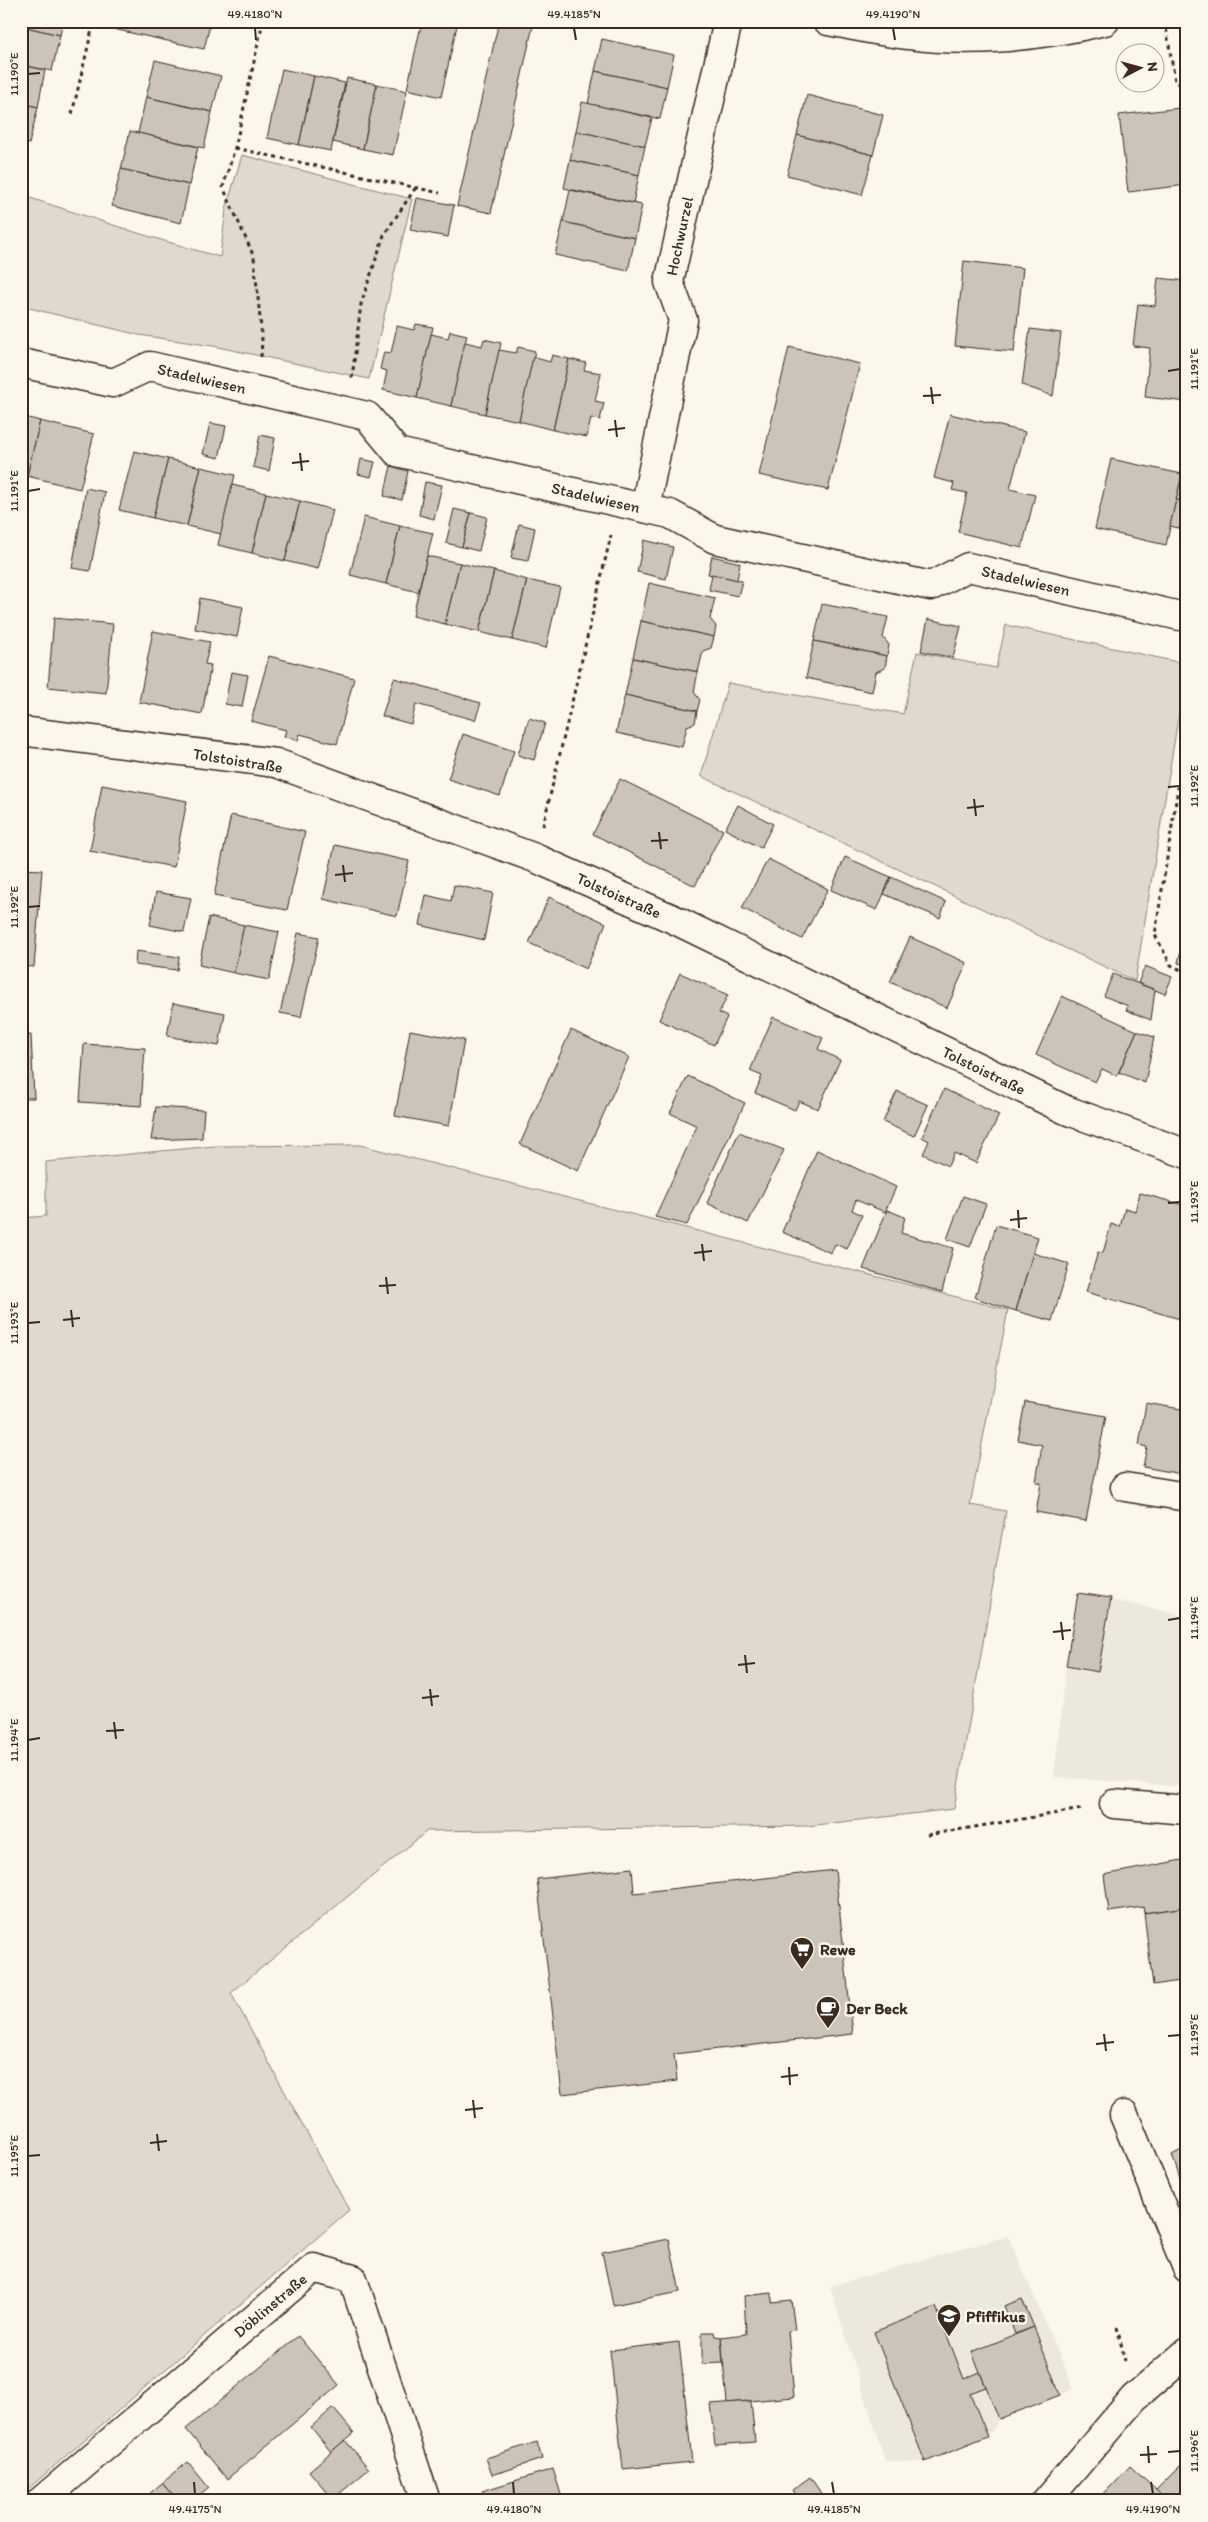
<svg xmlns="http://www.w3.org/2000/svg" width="1208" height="2522" font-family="Itim,sans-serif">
<rect width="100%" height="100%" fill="#fbf7ec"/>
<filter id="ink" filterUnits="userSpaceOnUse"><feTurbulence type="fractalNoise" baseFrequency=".02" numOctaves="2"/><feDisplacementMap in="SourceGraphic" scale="10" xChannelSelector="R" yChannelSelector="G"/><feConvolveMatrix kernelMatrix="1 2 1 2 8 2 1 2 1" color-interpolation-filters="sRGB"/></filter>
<g filter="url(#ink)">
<!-- built -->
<g fill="#ede8dd">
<polygon points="1078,1593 1187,1616 1187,1787 1054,1777 1066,1666"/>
<polygon points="1008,2236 1074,2389 999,2419 988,2437 925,2462 885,2461 830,2286"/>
</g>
<!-- green -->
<g fill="#dfd9ce" stroke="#8d8276">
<polygon points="242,155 412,199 369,379 213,346 139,335 21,306 21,195 144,235 220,257 226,209"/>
<polygon points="1006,625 1187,664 1135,981 701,776 728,683 903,714 917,652 996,668"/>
<polygon points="360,1145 1008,1310 970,1505 1006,1511 954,1809 807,1826 427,1831 231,1993 349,2210 21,2495 21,1218 46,1216 46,1162 214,1146"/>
</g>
<!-- building -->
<g fill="#ccc4b9" stroke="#3b2a1e">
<polygon points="21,21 63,21 60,35 21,26"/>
<polygon points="106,21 211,21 204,49 104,27"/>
<polygon points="422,21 458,21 441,97 407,89"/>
<polygon points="499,21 534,21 491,213 457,206"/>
<polygon points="21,26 60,35 52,71 21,65"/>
<polygon points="602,39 674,55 667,87 595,71"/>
<polygon points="155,60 221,76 212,112 146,97"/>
<polygon points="21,65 45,70 38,107 21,103"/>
<polygon points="282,69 314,76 299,145 267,138"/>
<polygon points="595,71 667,87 660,119 588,104"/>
<polygon points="314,76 345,83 331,151 299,145"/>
<polygon points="347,78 377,84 363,149 333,142"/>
<polygon points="377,84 407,91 393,155 363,149"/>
<polygon points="807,95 883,115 873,155 797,135"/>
<polygon points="146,97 212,112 204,148 138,133"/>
<polygon points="582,102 652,118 645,146 576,131"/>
<polygon points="21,103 38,107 29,144 21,142"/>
<polygon points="1180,108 1187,163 1187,185 1128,192 1119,115"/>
<polygon points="130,131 198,147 189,185 121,169"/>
<polygon points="576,131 645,146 639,175 570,160"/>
<polygon points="797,135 873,155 862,195 787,175"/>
<polygon points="570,160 639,175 633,203 564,188"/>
<polygon points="121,169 189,185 181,223 112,206"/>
<polygon points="570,190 642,205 635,238 563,222"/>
<polygon points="417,198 454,205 448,237 410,230"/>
<polygon points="563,222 635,238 628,271 555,255"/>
<polygon points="964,261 1023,268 1014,352 955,346"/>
<polygon points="1158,278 1187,281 1187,402 1145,397 1150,348 1133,346 1138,304 1155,306"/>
<polygon points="416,324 433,327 417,398 383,390 387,371 380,369 384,352 391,353 397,326 414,330"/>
<polygon points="1030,329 1061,333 1053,396 1022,385"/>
<polygon points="450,331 467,335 451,406 417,398 431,334 448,338"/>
<polygon points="484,339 501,343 485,414 451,406 465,342 482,346"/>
<polygon points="518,347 535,351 519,421 485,414 499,350 516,353"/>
<polygon points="789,347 860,364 828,490 759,475"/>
<polygon points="552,355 569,359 553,430 519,421 533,357 550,362"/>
<polygon points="569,359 586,363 584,370 601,373 595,401 604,403 600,420 591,418 587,437 553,430"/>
<polygon points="950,414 1025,432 1010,489 1035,495 1022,548 958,532 967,493 952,490 954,483 934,478"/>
<polygon points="21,416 40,421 27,476 21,474"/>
<polygon points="40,421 94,434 80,489 27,476"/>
<polygon points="210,423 226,426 219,458 203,454"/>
<polygon points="260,435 275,438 269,471 253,467"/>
<polygon points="134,451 168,459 153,518 119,510"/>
<polygon points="1187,452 1187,502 1176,500"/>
<polygon points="168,459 201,467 187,526 153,518"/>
<polygon points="361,459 375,462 371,477 358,474"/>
<polygon points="1111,459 1182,474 1166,545 1095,529"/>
<polygon points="391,466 408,471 402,500 384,496"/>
<polygon points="201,467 235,475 221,534 187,526"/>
<polygon points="425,482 442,485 434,519 419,515"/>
<polygon points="232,485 266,493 252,553 218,545"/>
<polygon points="86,488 105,492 90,571 72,568"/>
<polygon points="266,493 300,501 285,561 252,553"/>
<polygon points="1176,500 1187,502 1187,530 1170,526"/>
<polygon points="300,501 333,510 318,569 285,561"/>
<polygon points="454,509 471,513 462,547 446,543"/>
<polygon points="471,513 487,517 479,551 462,547"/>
<polygon points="364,517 400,526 386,584 350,575"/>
<polygon points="519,524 535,528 528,561 511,558"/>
<polygon points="400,526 433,533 418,592 386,584"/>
<polygon points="644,540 673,547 666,579 637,572"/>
<polygon points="427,556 460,563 445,624 413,616"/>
<polygon points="712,556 740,563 737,580 708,574"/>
<polygon points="460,563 494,571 479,632 445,624"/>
<polygon points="494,571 527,580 512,640 479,632"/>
<polygon points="712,574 742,581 738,596 709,590"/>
<polygon points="527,580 560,587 546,648 512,640"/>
<polygon points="649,583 715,598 710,619 716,626 714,637 641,621"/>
<polygon points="200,598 243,607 237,637 195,629"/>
<polygon points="822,604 888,617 883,637 889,645 887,656 814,641"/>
<polygon points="54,618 113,624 106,693 48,687"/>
<polygon points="928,619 961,626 953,658 921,651"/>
<polygon points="641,621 714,637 711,648 703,651 698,672 633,658"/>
<polygon points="153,631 210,642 205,664 211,665 202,714 139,702"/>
<polygon points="814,641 887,656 885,668 876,672 872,692 806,678"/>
<polygon points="269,656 354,678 337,744 300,734 298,740 291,738 284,737 286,730 251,721"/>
<polygon points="633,658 698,672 694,692 700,700 697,711 625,695"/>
<polygon points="231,672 248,675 242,707 225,704"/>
<polygon points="394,678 481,703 475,720 416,704 411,724 382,716"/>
<polygon points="625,695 697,711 695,723 687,726 682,747 616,733"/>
<polygon points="529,718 545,723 534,760 518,755"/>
<polygon points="463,734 514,751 500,796 448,779"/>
<polygon points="21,761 23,762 21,791"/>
<polygon points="620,779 723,830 695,886 593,834"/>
<polygon points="102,785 187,801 174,867 90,851"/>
<polygon points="738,805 773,824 761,848 725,829"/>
<polygon points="231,815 305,832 287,910 214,896"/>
<polygon points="335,845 409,861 397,916 323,899"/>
<polygon points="845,857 891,877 877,910 831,890"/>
<polygon points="768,859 828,889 802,939 742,908"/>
<polygon points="21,869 42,870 34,967 21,966"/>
<polygon points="891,877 946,902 940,918 884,894"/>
<polygon points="454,885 493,893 484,940 420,925 426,895 451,901"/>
<polygon points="156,892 191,898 184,932 150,925"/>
<polygon points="549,897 606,923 586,969 529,943"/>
<polygon points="209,917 244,925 234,973 199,965"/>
<polygon points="244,925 279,932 269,980 234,973"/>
<polygon points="1187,925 1187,965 1178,963"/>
<polygon points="298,933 319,937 301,1017 280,1013"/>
<polygon points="910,937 967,963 947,1008 890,982"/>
<polygon points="136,951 179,957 177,970 135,965"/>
<polygon points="1145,966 1172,977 1165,994 1138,983"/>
<polygon points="680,973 728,995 719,1013 727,1017 714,1045 659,1020"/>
<polygon points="1113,974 1155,990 1151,1020 1126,1010 1128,1006 1104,996"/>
<polygon points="1062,996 1137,1031 1117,1076 1102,1069 1095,1082 1036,1055"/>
<polygon points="173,1003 225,1013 219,1046 167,1036"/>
<polygon points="773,1017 823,1038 818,1049 840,1060 818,1109 799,1101 795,1110 755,1093 762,1076 750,1071"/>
<polygon points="410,1030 464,1040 449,1126 395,1116"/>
<polygon points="571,1030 629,1057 578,1171 520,1144"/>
<polygon points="1137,1031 1154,1037 1145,1083 1119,1072"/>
<polygon points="21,1035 31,1035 34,1098 21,1098"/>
<polygon points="84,1044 145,1048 141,1106 80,1102"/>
<polygon points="688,1076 745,1103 687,1225 655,1217 697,1126 670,1113"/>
<polygon points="944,1089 999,1115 976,1163 954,1153 948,1166 923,1154 929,1141 922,1137"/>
<polygon points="897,1091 928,1105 914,1136 883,1122"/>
<polygon points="156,1107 204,1110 202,1138 151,1140"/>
<polygon points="739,1132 784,1150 748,1223 707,1203"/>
<polygon points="817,1150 896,1187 885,1212 856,1200 852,1210 862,1215 847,1249 835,1244 831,1253 782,1232"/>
<polygon points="1140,1193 1187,1206 1187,1222 1181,1244 1187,1246 1187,1321 1086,1292 1098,1252 1103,1253 1111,1224 1120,1227 1125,1208 1135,1211"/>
<polygon points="963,1196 986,1204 970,1247 947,1239"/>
<polygon points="887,1210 905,1217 901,1233 953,1248 942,1292 863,1269"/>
<polygon points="996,1225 1038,1237 1016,1311 975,1298"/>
<polygon points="1033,1253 1069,1264 1052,1321 1016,1311"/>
<polygon points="1025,1402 1106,1416 1086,1521 1036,1512 1041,1483 1036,1482 1042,1445 1018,1440"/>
<polygon points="1146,1403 1187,1410 1187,1475 1143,1467 1147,1447 1139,1445"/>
<polygon points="1078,1593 1111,1598 1098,1672 1066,1666"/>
<polygon points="1187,1859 1187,1907 1144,1913 1143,1907 1109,1912 1104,1875"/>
<polygon points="632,1868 634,1893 835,1870 853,2034 674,2054 677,2081 562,2094 537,1879"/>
<polygon points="1187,1907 1187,1980 1153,1985 1144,1913"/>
<polygon points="1187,2147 1187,2199 1172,2155"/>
<polygon points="669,2239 680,2292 613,2305 602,2252"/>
<polygon points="772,2293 772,2302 791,2300 795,2330 788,2331 794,2397 727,2403 721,2337 746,2334 744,2296"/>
<polygon points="1022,2299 1034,2327 1015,2334 1004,2306"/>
<polygon points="936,2307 964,2379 980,2372 986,2387 970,2393 988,2437 925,2462 874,2332"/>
<polygon points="1034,2327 1060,2395 999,2419 972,2352"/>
<polygon points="702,2332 714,2332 715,2336 721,2337 723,2363 702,2364"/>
<polygon points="298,2336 339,2385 227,2479 186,2429"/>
<polygon points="679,2342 692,2462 623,2469 610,2350"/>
<polygon points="751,2401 755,2442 715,2445 710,2404"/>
<polygon points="333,2408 354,2433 331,2452 311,2427"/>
<polygon points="345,2440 369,2469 333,2499 309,2471"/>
<polygon points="537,2442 542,2459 492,2475 486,2458"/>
<polygon points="1187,2459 1187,2501 1167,2501 1156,2490"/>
<polygon points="188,2462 209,2488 193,2501 177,2501 162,2483"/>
<polygon points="1130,2466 1156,2490 1167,2501 1097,2501"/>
<polygon points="553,2469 563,2501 485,2501 482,2491"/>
<polygon points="810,2477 817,2487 826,2501 797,2501 798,2500 792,2490"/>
<polygon points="162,2483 177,2501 141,2501"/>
</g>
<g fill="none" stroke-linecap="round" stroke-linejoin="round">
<defs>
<g id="minor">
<path d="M828,21C855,26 881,32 908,35C971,44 1044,36 1105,21"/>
<polyline points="21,363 113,383 150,366 367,416 397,452 670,514 715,539 931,586 968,567 1180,616"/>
<polyline points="645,508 683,320 669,282 728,21"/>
<polyline points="21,731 276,763 535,858 673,919 1066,1110 1187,1154"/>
<polyline points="1125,1487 1187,1497"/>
<polyline points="1114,1804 1187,1810"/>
<polyline points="1124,2115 1187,2268"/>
<polyline points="41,2501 314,2268 353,2279 426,2501"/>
</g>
<polyline id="major" points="1046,2501 1134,2398 1187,2352"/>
</defs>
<!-- minor casing -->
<use href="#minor" stroke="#3b2a1e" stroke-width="31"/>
<!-- major casing -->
<use href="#major" stroke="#3b2a1e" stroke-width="31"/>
<!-- path -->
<g stroke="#3b2a1e" stroke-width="3" stroke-dasharray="4 4" stroke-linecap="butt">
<polyline points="1165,21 1175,81 1187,89"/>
<polyline points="72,114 94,21"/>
<polyline points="235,148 440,193"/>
<polyline points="261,357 262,339 254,257 223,187 235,148 263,21"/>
<polyline points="352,378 361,304 384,235 416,187"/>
<polyline points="1187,730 1155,935 1171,965 1187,973"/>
<polyline points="543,826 611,535"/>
<polyline points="927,1835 1082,1809"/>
<polyline points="1117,2327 1125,2361"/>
</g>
<!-- minor -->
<use href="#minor" stroke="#fbf7ec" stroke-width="28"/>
<!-- major -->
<use href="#major" stroke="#fbf7ec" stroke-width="28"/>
</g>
</g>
<!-- ticks -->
<path fill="none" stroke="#3b2a1e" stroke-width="2" d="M255,28L256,40M574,28L576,40M893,28L895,40M28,74L40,73M1168,371L1180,369M931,387L933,404M923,396L941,395M615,420L617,437M608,430L625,428M300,453L302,471M292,463L309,461M28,491L40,489M1168,787L1180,786M974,799L976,816M967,808L984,806M659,832L661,849M651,841L668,840M343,865L345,882M335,875L353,873M28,907L40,906M1168,1203L1180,1202M1018,1210L1019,1228M1010,1220L1027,1218M702,1244L704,1261M694,1253L712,1251M386,1277L388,1294M379,1286L396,1285M71,1310L73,1327M63,1320L80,1318M28,1323L40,1322M1168,1620L1180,1618M1061,1622L1063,1640M1053,1632L1071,1630M745,1655L747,1673M738,1665L755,1663M430,1689L432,1706M422,1698L439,1696M114,1722L116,1739M106,1731L124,1730M28,1740L40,1738M1104,2034L1106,2051M1168,2036L1180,2035M1096,2044L1114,2042M789,2067L790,2085M781,2077L798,2075M473,2100L475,2118M465,2110L483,2108M157,2134L159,2151M150,2143L167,2141M28,2156L40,2155M1148,2446L1149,2463M1168,2452L1180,2451M1140,2455L1157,2454M194,2482L195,2494M513,2482L514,2494M832,2482L834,2494M1151,2482L1153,2494"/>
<!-- icons -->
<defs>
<symbol id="supermarket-pin" viewBox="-11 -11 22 30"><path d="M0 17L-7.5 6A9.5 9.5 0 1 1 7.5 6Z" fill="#3b2a1e" stroke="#fbf7ec"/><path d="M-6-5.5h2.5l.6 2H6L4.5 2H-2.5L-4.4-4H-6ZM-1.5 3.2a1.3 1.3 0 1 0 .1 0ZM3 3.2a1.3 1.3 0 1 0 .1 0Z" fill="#fff"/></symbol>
<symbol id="cafe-pin" viewBox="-11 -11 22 30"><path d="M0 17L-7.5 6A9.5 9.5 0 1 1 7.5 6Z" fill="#3b2a1e" stroke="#fbf7ec"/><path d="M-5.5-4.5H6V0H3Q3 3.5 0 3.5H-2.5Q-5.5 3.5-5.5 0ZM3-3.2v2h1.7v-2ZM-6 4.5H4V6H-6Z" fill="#fff"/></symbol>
<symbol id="school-pin" viewBox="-11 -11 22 30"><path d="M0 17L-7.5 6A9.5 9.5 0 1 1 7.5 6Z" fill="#3b2a1e" stroke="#fbf7ec"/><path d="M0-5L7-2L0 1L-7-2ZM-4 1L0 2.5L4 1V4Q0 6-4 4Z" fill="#fff"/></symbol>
</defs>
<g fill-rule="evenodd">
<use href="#supermarket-pin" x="788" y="1935" width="28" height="38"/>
<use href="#cafe-pin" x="814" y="1994" width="28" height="38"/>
<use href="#school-pin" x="935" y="2302" width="28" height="38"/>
</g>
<g text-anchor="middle" stroke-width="5" stroke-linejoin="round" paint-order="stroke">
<!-- street labels -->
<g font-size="16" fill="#3b2a1e" stroke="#fbf7ec">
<text transform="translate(679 236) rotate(-78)" y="6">Hochwurzel</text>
<text transform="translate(202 378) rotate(13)" y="6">Stadelwiesen</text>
<text transform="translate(596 497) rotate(13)" y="6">Stadelwiesen</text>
<text transform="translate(1026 580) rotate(13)" y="6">Stadelwiesen</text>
<text transform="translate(238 760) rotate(9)" y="6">Tolstoistraße</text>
<text transform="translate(619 895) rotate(24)" y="6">Tolstoistraße</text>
<text transform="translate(984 1070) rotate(26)" y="6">Tolstoistraße</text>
<text transform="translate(270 2305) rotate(-40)" y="6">Döblinstraße</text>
</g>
<!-- poi labels -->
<g font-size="16" font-weight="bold" fill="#3b2a1e" stroke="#fbf7ec" text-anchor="start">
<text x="820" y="1955">Rewe</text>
<text x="846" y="2014">Der Beck</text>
<text x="966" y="2322">Pfiffikus</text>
</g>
</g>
<!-- margin -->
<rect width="1208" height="2522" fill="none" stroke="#fbf7ec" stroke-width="55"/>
<!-- north arrow -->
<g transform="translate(1140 68) rotate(84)"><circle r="24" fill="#fbf7ec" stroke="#aea59a"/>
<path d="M0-4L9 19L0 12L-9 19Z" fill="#3b2a1e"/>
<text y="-8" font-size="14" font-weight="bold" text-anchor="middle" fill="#3b2a1e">N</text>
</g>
<rect x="28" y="28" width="1152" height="2466" fill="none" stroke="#3b2a1e" stroke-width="2"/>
<g font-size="12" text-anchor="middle" fill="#3b2a1e">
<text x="255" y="18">49.4180°N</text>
<text x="574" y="18">49.4185°N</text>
<text x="893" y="18">49.4190°N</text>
<text transform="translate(14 74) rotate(-90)" y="4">11.190°E</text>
<text transform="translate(1194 369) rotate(-90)" y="4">11.191°E</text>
<text transform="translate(14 491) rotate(-90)" y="4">11.191°E</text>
<text transform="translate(1194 786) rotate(-90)" y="4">11.192°E</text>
<text transform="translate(14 907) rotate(-90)" y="4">11.192°E</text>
<text transform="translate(1194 1202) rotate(-90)" y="4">11.193°E</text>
<text transform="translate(14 1323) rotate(-90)" y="4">11.193°E</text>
<text transform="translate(1194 1618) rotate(-90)" y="4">11.194°E</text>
<text transform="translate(14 1740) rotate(-90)" y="4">11.194°E</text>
<text transform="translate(1194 2035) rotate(-90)" y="4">11.195°E</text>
<text transform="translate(14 2156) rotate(-90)" y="4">11.195°E</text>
<text transform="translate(1194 2451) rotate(-90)" y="4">11.196°E</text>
<text x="195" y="2513">49.4175°N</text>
<text x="514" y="2513">49.4180°N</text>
<text x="834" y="2513">49.4185°N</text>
<text x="1153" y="2513">49.4190°N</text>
</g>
</svg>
